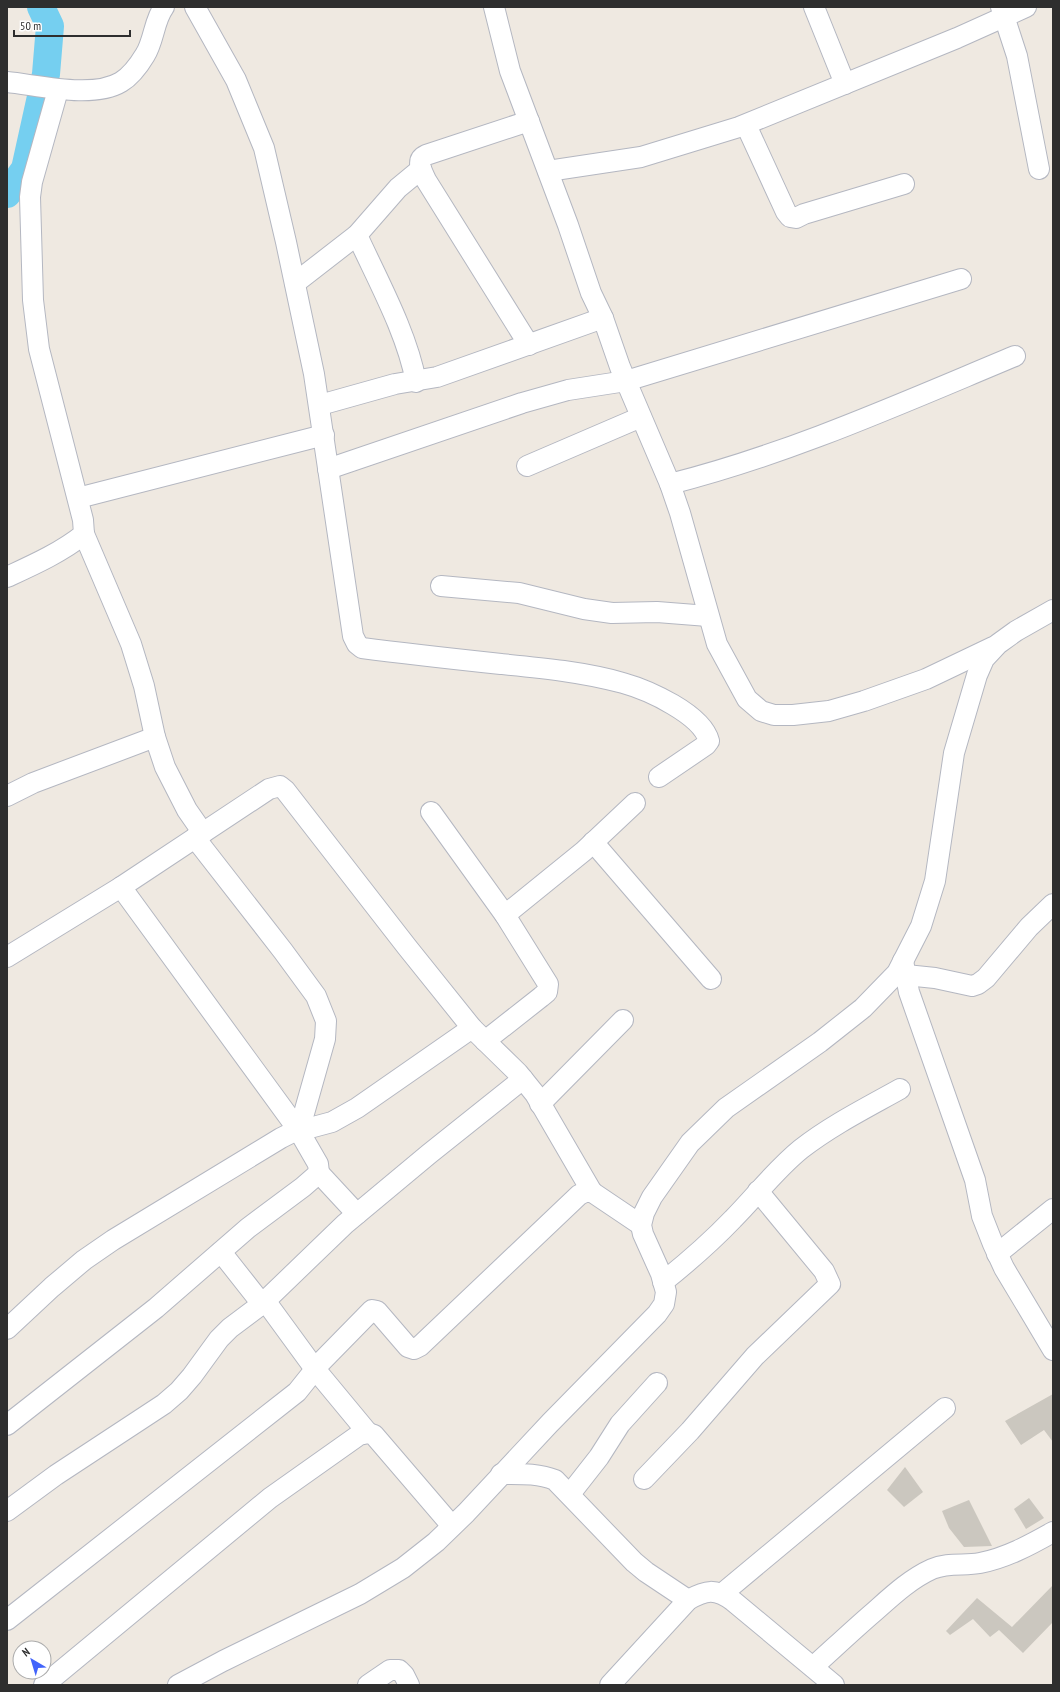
<svg xmlns="http://www.w3.org/2000/svg" width="1060" height="1692" font-family="'PT Sans Narrow',sans-serif">
<rect width="100%" height="100%" fill="#efe9e1"/>
<g fill="none" stroke-linecap="round" stroke-linejoin="round">
<!-- river -->
<polyline stroke="#75cff0" stroke-width="28" points="7,194 25,169 46,74 50,26 41,7"/>
</g>
<!-- building -->
<g fill="#cbc7bf">
<polygon points="1053,1394 1053,1442 1044,1430 1021,1445 1005,1421"/>
<polygon points="905,1467 923,1492 904,1507 887,1490"/>
<polygon points="1029,1498 1044,1518 1026,1529 1014,1509"/>
<polygon points="969,1500 992,1546 964,1547 949,1528 942,1511"/>
<polygon points="1053,1585 1053,1622 1023,1653 999,1630 990,1637 973,1619 950,1635 946,1631 977,1598 1012,1627"/>
</g>
<g fill="none" stroke-linecap="round" stroke-linejoin="round">
<defs>
<g id="minor">
<path d="M195,7L236,80L264,148L286,242L314,374L353,636L357,644L362,648C408,654 454,659 501,664C542,668 584,672 623,683C648,690 702,714 709,741L706,745L659,777"/>
<polyline points="494,7 510,71 568,225 591,293 603,318 620,367 670,484 680,513 717,644 747,699 761,711 774,715 793,715 829,711 864,701 926,679 993,647"/>
<polyline points="814,7 845,84"/>
<polyline points="1001,7 1017,56 1039,169"/>
<path d="M7,82C38,85 93,99 121,82C131,76 139,65 145,55C154,41 154,20 164,7"/>
<polyline points="746,125 786,212 790,217 796,218 804,214 904,184"/>
<polyline points="548,171 641,157 739,127 957,38 1026,7"/>
<path d="M357,235C378,281 407,333 416,382"/>
<polyline points="295,283 357,235 398,188 421,169"/>
<path d="M529,345L426,180C422,171 415,160 426,155L529,121"/>
<polyline points="320,405 395,384 437,377 603,318"/>
<polyline points="527,466 641,417"/>
<polyline points="328,469 522,403 568,390 626,381 961,279"/>
<path d="M670,484C789,454 902,403 1015,356"/>
<polyline points="78,498 324,435"/>
<polyline points="84,534 131,644 144,686 155,737 165,767 187,810 203,833"/>
<path d="M7,577C33,565 62,552 84,534L83,520L39,349L33,300L30,197L32,182L58,90"/>
<polyline points="441,586 519,593 584,609 612,613 657,612 708,616"/>
<polyline points="7,796 33,783 155,737"/>
<polyline points="431,812 505,915 548,984 547,992 541,997 485,1041"/>
<polyline points="195,838 283,951 316,996 326,1021 325,1039 299,1131"/>
<polyline points="593,842 711,979"/>
<polyline points="505,915 584,851 635,803"/>
<polyline points="7,957 121,887 269,789 280,786 285,790 407,947 472,1028 518,1073 535,1094 592,1192"/>
<polyline points="903,961 909,992 975,1180 982,1216 993,1244 1004,1268 1053,1350"/>
<polyline points="906,975 935,978 972,986 978,984 986,978 1029,927 1053,904"/>
<polyline points="540,1104 623,1020"/>
<polyline points="319,1173 357,1214"/>
<polyline points="221,1252 262,1304 345,1224 429,1154 523,1079"/>
<polyline points="997,1254 1053,1209"/>
<path d="M663,1282C688,1262 711,1242 733,1219C756,1196 775,1170 801,1149C832,1125 866,1108 900,1089"/>
<polyline points="7,1329 52,1287 84,1260 113,1240 281,1138 291,1133 332,1122 357,1108 472,1028"/>
<polyline points="7,1425 156,1308 248,1228 303,1187 319,1173 318,1164 299,1131 121,887"/>
<path d="M501,1474C520,1474 538,1473 555,1480L634,1562L646,1572L688,1600"/>
<polyline points="644,1479 690,1431 755,1356 830,1284 824,1271 758,1191"/>
<polyline points="570,1494 599,1457 620,1424 657,1383"/>
<polyline points="7,1511 56,1475 164,1404 179,1391 192,1376 219,1339 230,1328 262,1304 269,1306 315,1369 368,1433"/>
<polyline points="723,1593 945,1408"/>
<polyline points="7,1620 297,1392 321,1362 372,1310 377,1311 408,1347 414,1349 420,1346 579,1195 585,1192 592,1192 641,1225"/>
<path d="M813,1667C833,1649 853,1630 874,1612C892,1596 910,1579 932,1569C948,1562 965,1566 980,1563C1006,1558 1030,1545 1053,1532"/>
<polyline points="44,1685 270,1498 359,1435 368,1433 374,1435 452,1526"/>
<polyline points="178,1685 223,1661 360,1594 403,1568 436,1542 466,1513 550,1423 657,1314 664,1304 666,1292 661,1274 643,1234 641,1225 644,1213 652,1197 690,1143 726,1108 820,1042 863,1008 897,973 921,926 935,881 954,753 977,675 984,659 998,644 1016,631 1053,610"/>
<polyline points="368,1685 390,1670 399,1670 404,1675 409,1685"/>
<path d="M610,1685L688,1600C706,1590 715,1588 733,1601L834,1685"/>
</g>
</defs>
<!-- minor casing -->
<use href="#minor" stroke="#b4b7c1" stroke-width="22"/>
<!-- minor -->
<use href="#minor" stroke="#fff" stroke-width="20"/>
</g>
<!-- border -->
<rect width="1060" height="1692" fill="none" stroke="#2e2e2e" stroke-width="16"/>
<!-- north arrow -->
<g transform="translate(32 1660) rotate(322)"><circle r="19" fill="#ffffff" stroke="#ababab"/>
<path d="M0-3L7 15L0 10L-7 15Z" fill="#4264fb"/>
<text y="-6" font-size="11" font-weight="bold" text-anchor="middle" fill="#2e2e2e">N</text>
</g>
<!-- scale -->
<path d="M14 30v6h116v-6" fill="none" stroke="#2e2e2e" stroke-width="2"/>
<text x="20" y="30" font-size="12" fill="#2e2e2e" stroke="#ffffff" stroke-width="3" paint-order="stroke">50 m</text>
</svg>
